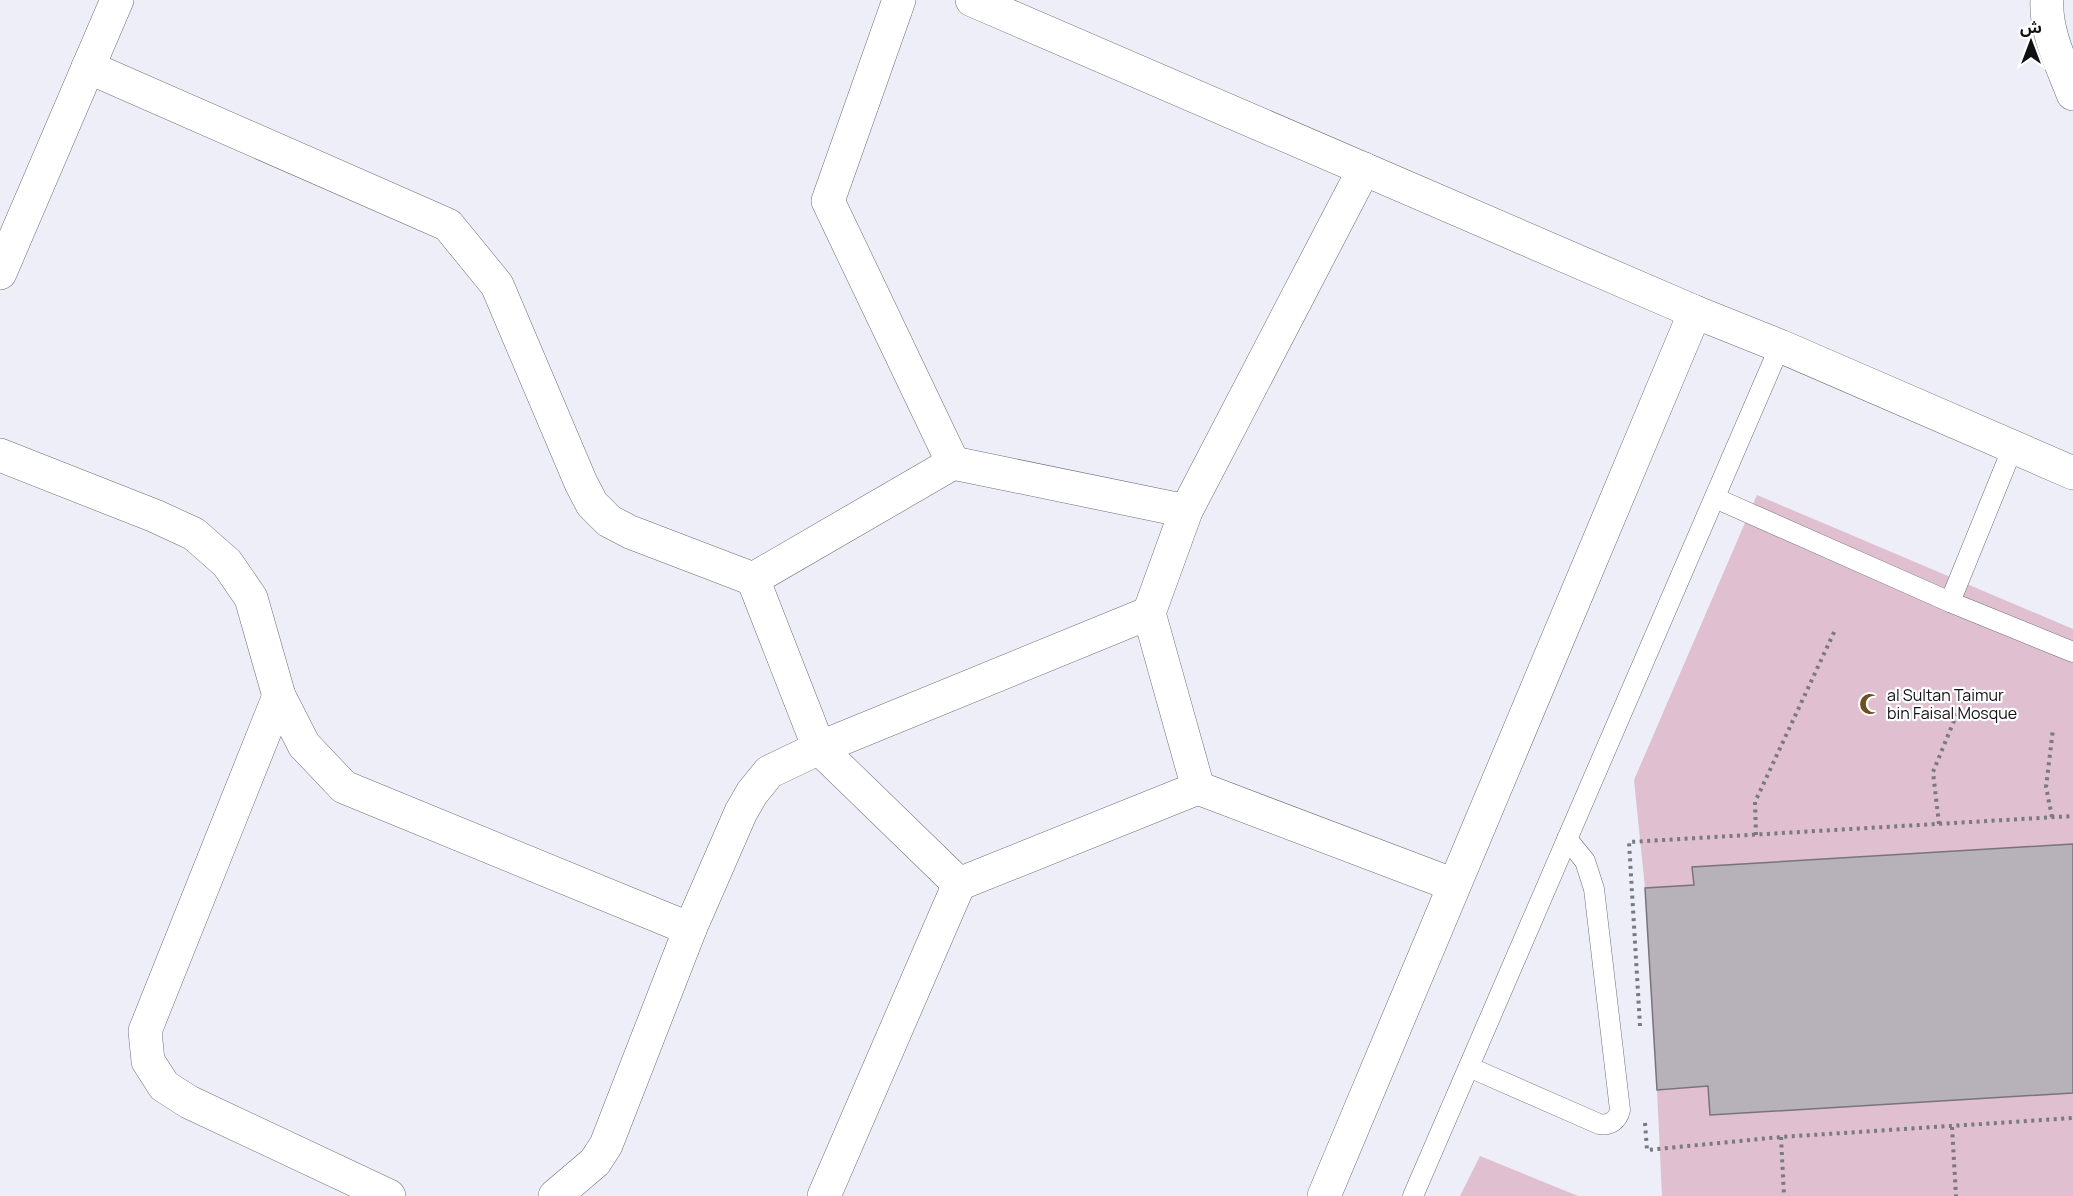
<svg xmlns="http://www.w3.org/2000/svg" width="2073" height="1196" font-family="Manrope,'Noto Sans Arabic',sans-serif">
<rect width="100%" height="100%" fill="#eeeef8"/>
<!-- green -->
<g fill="#dfbfd0">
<polygon points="1757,495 2073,629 2073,844 1693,867 1694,885 1645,888 1634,780"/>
<polygon points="2073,1085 2073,1196 1662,1196 1657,1090 1708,1086 1711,1115"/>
<polygon points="1480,1156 1578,1196 1460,1196"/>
</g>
<!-- building -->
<polygon fill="#b7b1ba" stroke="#79737b" stroke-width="1.5" points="2073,844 2073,1093 1710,1115 1708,1086 1657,1090 1645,888 1694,885 1692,867"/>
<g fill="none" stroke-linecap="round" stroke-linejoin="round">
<defs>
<g id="lane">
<polyline points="1715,498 1950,602 2073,652"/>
<polyline points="1950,602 2013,447"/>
<path d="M1469,1067L1599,1124C1610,1126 1618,1120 1620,1110L1594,889L1585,861L1567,839"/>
<polyline points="1413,1196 1780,346"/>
</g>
<g id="street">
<polyline points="899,0 828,201 953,463"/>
<polyline points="972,0 1695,312 1780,346 2073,473"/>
<path d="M2047,0C2045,32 2062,65 2073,94"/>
<polyline points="88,67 448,225 497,285 581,483 592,504 609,521 630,532 753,579 953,463 1186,511"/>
<polyline points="0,273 117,0"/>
<polyline points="0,455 155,516 194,534 227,563 251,598 279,696 304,745 344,787 690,929"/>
<polyline points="753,579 819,748 959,884"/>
<polyline points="279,696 145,1031 148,1061 164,1086 189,1102 389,1196"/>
<polyline points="1198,788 1454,885"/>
<polyline points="555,1196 595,1162 606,1145 690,929 741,812 752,793 769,772 819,748 1149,613"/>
<polyline points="824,1196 959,884 1198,788 1149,613 1186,511 1364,169"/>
<polyline points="1324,1196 1695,312"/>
</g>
</defs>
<!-- lane casing -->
<use href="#lane" stroke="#6e6e77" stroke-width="21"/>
<!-- street casing -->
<use href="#street" stroke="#6e6e77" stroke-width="34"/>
<!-- path -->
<g stroke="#797980" stroke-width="4" stroke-dasharray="3 4.5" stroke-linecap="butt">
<polyline points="2052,817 2046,787 2053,729"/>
<polyline points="1939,824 1933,772 1967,689"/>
<polyline points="1756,835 1755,802 1836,628"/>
<polyline points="1640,1026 1629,842 2073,816"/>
<polyline points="1645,1123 1647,1150 1781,1137 2073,1118"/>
<polyline points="1952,1127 1956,1196"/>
<polyline points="1781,1137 1784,1196"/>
</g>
<!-- lane -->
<use href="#lane" stroke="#fff" stroke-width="20"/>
<!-- street -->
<use href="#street" stroke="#fff" stroke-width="33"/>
</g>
<!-- icons -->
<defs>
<symbol id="mosque-bare" viewBox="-9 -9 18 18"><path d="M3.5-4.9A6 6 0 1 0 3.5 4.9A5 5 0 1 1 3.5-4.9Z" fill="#6e5024" stroke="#fff" stroke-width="2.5" paint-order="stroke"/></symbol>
</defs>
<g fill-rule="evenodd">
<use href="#mosque-bare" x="1855" y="689" width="30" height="30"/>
</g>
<g text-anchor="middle" stroke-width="4.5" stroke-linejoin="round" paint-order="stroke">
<!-- poi labels -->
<g font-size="16" fill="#101013" stroke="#fff" text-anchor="start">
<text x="1887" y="701">al Sultan Taimur<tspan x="1887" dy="18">bin Faisal Mosque</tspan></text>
</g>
</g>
<!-- north arrow -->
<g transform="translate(2031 42)" stroke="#ffffff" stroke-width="4.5" paint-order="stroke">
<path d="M0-4.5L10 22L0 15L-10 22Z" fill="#101013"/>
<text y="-9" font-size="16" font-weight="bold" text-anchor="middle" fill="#101013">ش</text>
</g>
</svg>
